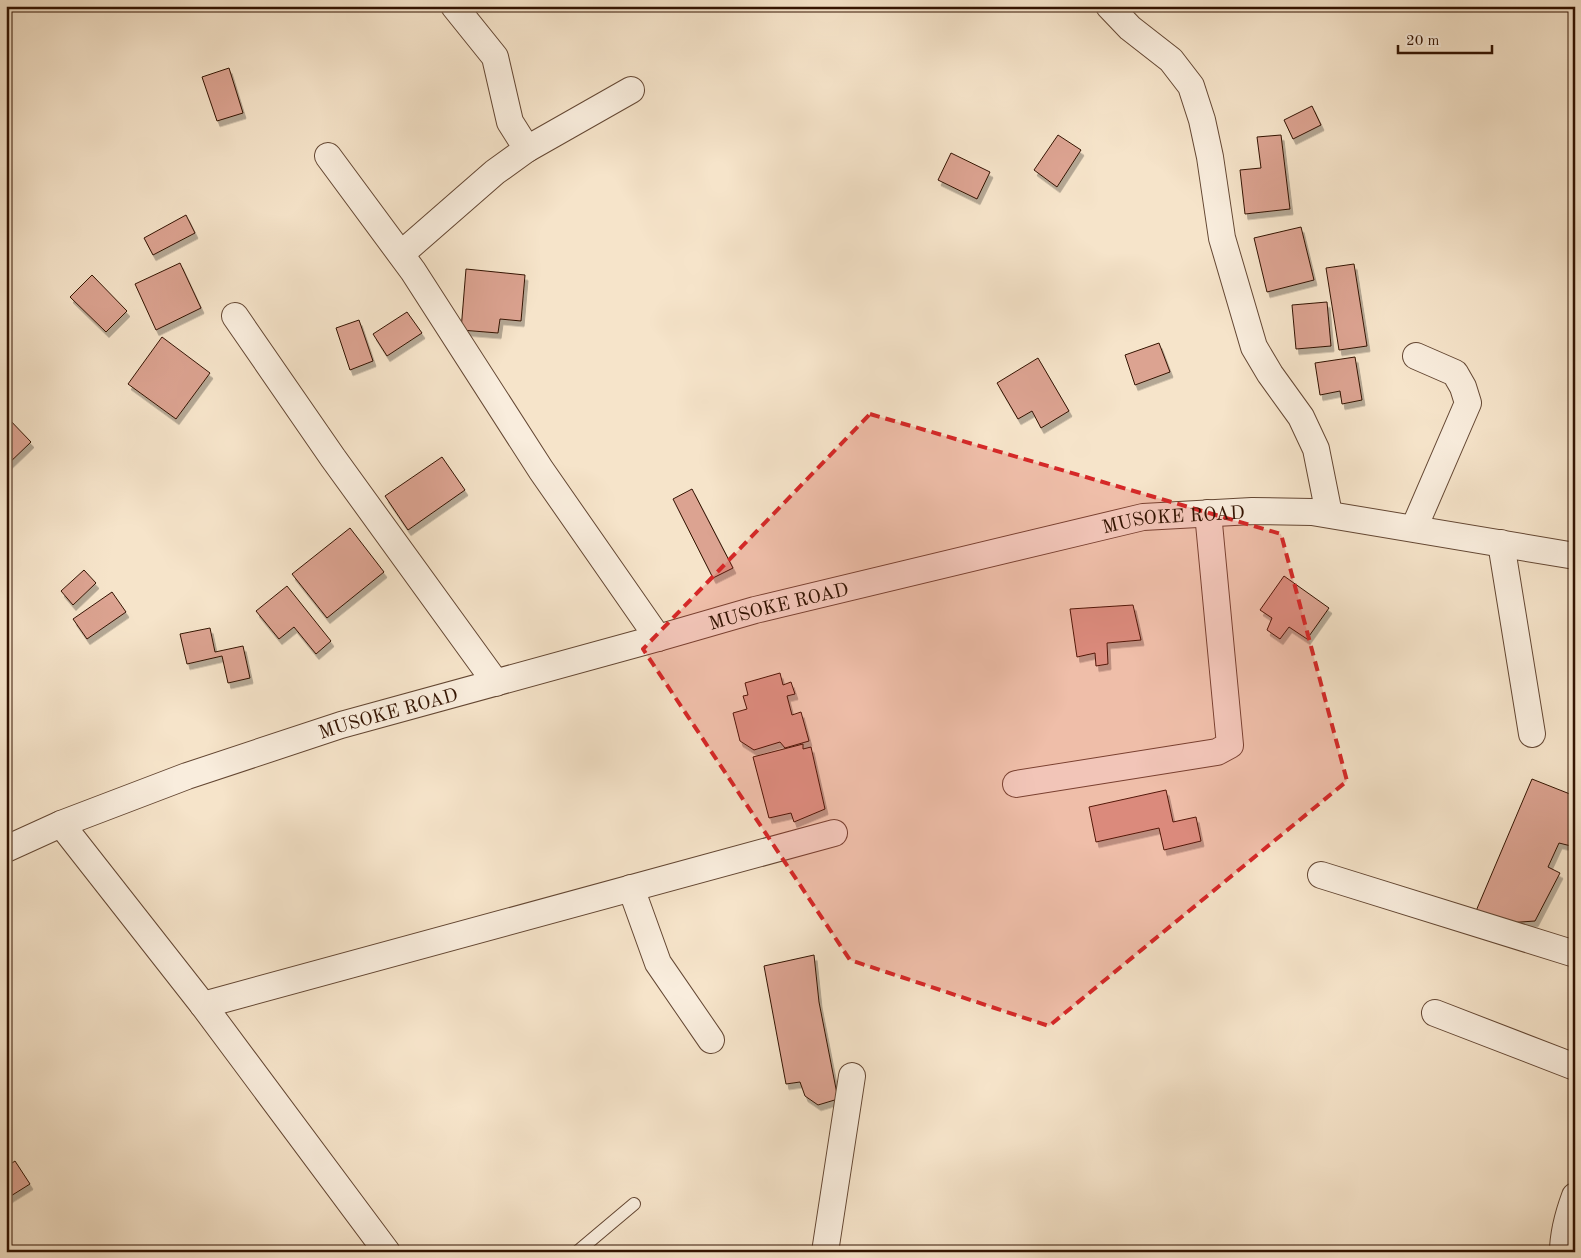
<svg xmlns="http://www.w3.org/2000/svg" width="1581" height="1258" font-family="'Old Standard TT',serif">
<defs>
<filter id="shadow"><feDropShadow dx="3" dy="5.5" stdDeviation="0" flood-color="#0004"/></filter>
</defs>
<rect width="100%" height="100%" fill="#f6e4ca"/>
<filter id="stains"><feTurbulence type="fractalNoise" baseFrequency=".004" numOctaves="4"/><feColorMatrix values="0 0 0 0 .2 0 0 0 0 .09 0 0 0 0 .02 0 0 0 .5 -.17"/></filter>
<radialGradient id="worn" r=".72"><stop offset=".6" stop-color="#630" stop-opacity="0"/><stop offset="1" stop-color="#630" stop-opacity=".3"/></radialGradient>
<!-- building -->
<g fill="#dca391" stroke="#331301" filter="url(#shadow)">
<polygon points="229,68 243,113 217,121 202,77"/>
<polygon points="1312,106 1321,125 1293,139 1284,120"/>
<polygon points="1058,135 1081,150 1057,187 1034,170"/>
<polygon points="1281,135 1290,209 1245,214 1240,170 1261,168 1257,137"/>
<polygon points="951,153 990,172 977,199 938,180"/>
<polygon points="186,215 195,233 153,255 144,238"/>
<polygon points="1301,227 1314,280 1267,292 1254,238"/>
<polygon points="180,263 201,308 156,330 135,284"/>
<polygon points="1354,264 1367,346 1339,350 1326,268"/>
<polygon points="466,269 525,275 521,321 500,319 498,333 461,330"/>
<polygon points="92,275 127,311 106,332 70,297"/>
<polygon points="1327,302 1331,346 1296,349 1292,305"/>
<polygon points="407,312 422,333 387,356 373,334"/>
<polygon points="359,320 373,361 350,370 336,328"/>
<polygon points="162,337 210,373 176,419 128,384"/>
<polygon points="1159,343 1170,372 1135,385 1125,355"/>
<polygon points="1355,357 1362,400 1342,404 1340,391 1320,395 1315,363"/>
<polygon points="1038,358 1069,411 1041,428 1032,411 1018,419 997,383"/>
<polygon points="6,416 31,442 6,466"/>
<polygon points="442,457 465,490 408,530 385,496"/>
<polygon points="692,489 733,568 713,578 673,499"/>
<polygon points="350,528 384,572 327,618 292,574"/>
<polygon points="84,570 96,583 73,605 61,591"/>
<polygon points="1284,576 1329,608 1307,639 1289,627 1280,639 1267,630 1272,618 1260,610"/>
<polygon points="287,586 331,641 316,654 294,627 279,639 256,611"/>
<polygon points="112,592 126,612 87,639 73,619"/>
<polygon points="1133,605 1141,640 1107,643 1108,664 1096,666 1095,653 1077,657 1070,609"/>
<polygon points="210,628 215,652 243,646 250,678 228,683 222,656 187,664 180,634"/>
<polygon points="780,673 783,685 791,682 795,694 787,696 792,715 801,712 809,741 785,748 780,742 754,750 740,741 733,713 747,709 743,696 748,695 745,683"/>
<polygon points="803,744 803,749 811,747 825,809 794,822 791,813 769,818 753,757"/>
<polygon points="1532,779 1575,796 1575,847 1559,843 1548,867 1560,873 1535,921 1507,923 1476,911"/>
<polygon points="1166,790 1173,822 1196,817 1201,841 1164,850 1159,828 1096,842 1089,807"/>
<polygon points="814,955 819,1002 838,1099 818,1105 805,1096 800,1082 786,1084 764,966"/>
<polygon points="15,1161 30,1184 6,1199 6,1167"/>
</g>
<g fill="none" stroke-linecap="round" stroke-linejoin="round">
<defs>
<polyline id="lane" points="577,1252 634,1204"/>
<g id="street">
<polyline points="1109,6 1130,28 1171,60 1191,86 1202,120 1210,157 1222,238 1254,347 1270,374 1301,417 1316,449 1329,514"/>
<polyline points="527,149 631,90"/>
<polyline points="328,156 413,271 541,470 658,638"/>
<polyline points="401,254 495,172 527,149 510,122 495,57 454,6"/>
<polyline points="235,316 333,458 496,683"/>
<polyline points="1414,528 1468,403 1463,387 1455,373 1416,356"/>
<polyline points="1501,543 1532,734"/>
<polyline points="1016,784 1217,752 1230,745 1208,513"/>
<polyline points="61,824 203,1005 387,1252"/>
<path id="s1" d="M6,849L61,824L187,776L341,725L658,638L755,610L1143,517L1252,511L1312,512L1575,556"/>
<polyline points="1321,875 1575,954"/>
<polyline points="631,888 658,963 711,1040"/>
<polyline points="203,1005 834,833"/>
<polyline points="1435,1013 1575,1067"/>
<polyline points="825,1252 852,1076"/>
<path d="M1563,1252C1563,1232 1568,1215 1575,1196"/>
</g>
</defs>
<!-- lane casing -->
<use href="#lane" stroke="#644733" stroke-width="14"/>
<!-- street casing -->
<use href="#street" stroke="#644733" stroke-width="28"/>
<!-- lane -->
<use href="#lane" stroke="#f9eddd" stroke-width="12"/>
<!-- street -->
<use href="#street" stroke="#f9eddd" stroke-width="26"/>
</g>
<!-- marked area -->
<path fill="#d62828" fill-opacity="0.2" stroke="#d62828" stroke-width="4" stroke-dasharray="10 6" stroke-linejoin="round" d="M870,414L1281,534L1347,781L1049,1026L850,960L643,649Z"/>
<g text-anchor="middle" stroke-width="4" stroke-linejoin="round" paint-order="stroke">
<!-- street labels -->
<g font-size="19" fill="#331301" stroke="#f9eddd">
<text dy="7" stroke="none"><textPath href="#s1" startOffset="1216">MUSOKE ROAD</textPath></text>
<text dy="7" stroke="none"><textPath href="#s1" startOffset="811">MUSOKE ROAD</textPath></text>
<text dy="7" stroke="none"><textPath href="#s1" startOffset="406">MUSOKE ROAD</textPath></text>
</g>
</g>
<!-- margin -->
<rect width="1581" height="1258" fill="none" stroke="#f6e4ca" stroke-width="25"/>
<rect x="8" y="8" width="1566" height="1243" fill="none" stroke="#331301" stroke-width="2.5"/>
<rect x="12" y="12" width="1556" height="1233" fill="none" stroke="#331301"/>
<!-- scale -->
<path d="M1398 45v8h94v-8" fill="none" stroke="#331301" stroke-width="2.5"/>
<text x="1406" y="45" font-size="15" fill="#331301" stroke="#f9eddd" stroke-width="4" paint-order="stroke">20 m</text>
<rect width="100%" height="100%" filter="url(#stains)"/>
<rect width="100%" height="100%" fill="url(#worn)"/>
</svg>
